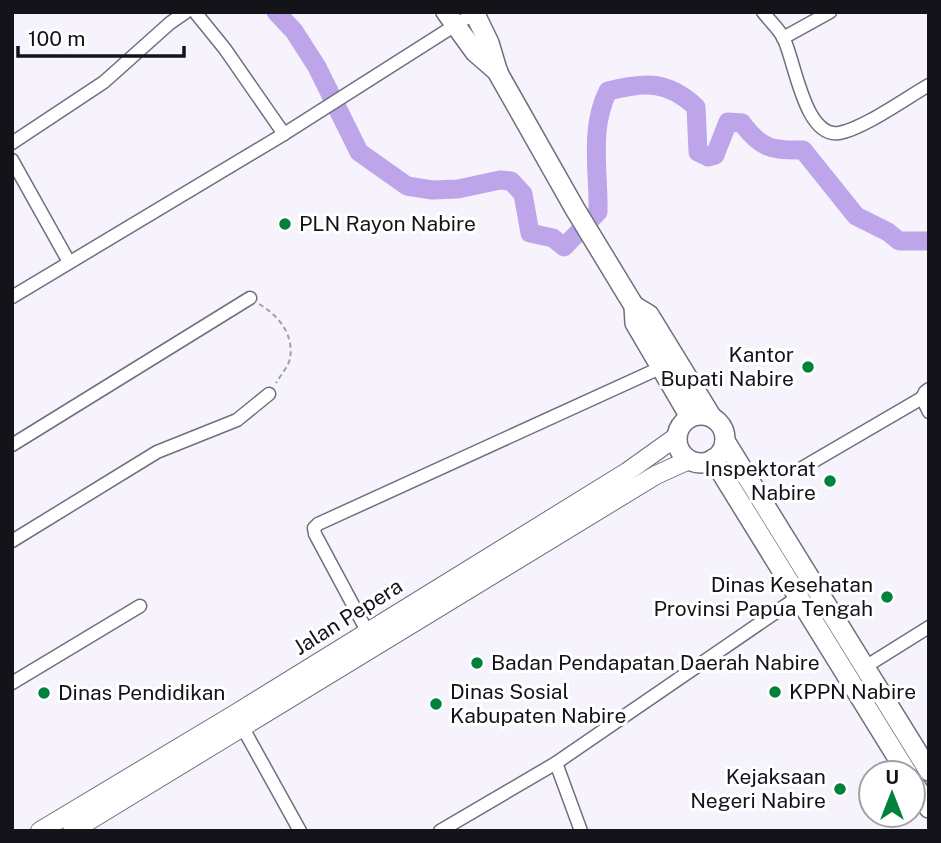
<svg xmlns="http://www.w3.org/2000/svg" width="941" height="843" font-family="'Public Sans',sans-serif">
<rect width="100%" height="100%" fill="#f6f3fc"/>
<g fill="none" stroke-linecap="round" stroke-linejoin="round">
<!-- river -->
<path stroke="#bea5ea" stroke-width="19" d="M276,12L294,31L317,67L359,152L407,186L432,190L458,189L500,180L511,181L523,194L530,233L553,238L564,247L598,212C599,171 589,129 608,91C645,82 667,80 696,107L698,152L708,157L715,155L728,122L742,123C760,148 772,151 803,150L856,216L888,232L899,241H929"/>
<defs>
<g id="street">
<polyline points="195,12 225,49 284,134"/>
<path d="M763,12C769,20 778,28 783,37C795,60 804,138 839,133C863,129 906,98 929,85"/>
<polyline points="783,38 830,12"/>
<polyline points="12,143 104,82 170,23 186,12"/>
<polyline points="12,160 69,262"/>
<polyline points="12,297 284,134 476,12"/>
<polyline points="929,389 925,392 922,398 929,412"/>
<polyline points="12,445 250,298"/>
<polyline points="802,468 922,398"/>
<polyline points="12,541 157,452 237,420 269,394"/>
<polyline points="367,631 315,534 314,528 318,524 660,368"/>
<polyline points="865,667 929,627"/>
<polyline points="12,683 140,606"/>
<polyline points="239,721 300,831"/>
<polyline points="556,763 581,831"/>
<polyline points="440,831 556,763 798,597"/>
</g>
<g id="secondary">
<polyline points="40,831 235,714 627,472 676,437"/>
<polyline points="72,831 656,475 689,460"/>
</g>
<g id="primary">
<polyline points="446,12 475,52 498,72"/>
<polyline points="474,12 489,43 498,73 575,209 634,306 635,323 690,417"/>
<polyline points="634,306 649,315 711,416"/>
<circle cx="701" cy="439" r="24"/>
<polyline points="725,441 929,771"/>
<polyline points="713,459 907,773"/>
<polyline points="913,782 929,808"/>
</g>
</defs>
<!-- street casing -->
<use href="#street" stroke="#736d7f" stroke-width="15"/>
<!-- secondary casing -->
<use href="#secondary" stroke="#736d7f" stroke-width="20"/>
<!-- primary casing -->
<use href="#primary" stroke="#736d7f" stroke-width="22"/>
<!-- path -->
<path stroke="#a19ea6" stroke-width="2" stroke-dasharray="5 3.5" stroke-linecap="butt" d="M259,304C279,316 294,334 290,359C288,367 280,376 276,383"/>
<!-- street -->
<use href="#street" stroke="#fff" stroke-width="12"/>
<!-- secondary -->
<use href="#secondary" stroke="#fff" stroke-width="18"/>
<!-- primary -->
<use href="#primary" stroke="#fff" stroke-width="19"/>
</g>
<!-- markers -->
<g fill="#00823c" stroke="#fff" stroke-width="2.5">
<circle cx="285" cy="224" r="7"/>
<circle cx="808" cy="367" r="7"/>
<circle cx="830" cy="481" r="7"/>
<circle cx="887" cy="597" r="7"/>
<circle cx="477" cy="663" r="7"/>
<circle cx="775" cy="692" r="7"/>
<circle cx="44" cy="693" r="7"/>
<circle cx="436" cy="704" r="7"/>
<circle cx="840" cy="789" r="7"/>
</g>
<g text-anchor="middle" stroke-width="6" stroke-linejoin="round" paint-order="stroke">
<!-- poi labels -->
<g font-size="21" fill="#15131a" stroke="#fff" text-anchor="start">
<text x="299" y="231">PLN Rayon Nabire</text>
<text x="794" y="362" text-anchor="end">Kantor<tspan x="794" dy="24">Bupati Nabire</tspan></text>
<text x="816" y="476" text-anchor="end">Inspektorat<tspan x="816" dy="24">Nabire</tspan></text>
<text x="873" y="592" text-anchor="end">Dinas Kesehatan<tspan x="873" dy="24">Provinsi Papua Tengah</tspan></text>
<text x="491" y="670">Badan Pendapatan Daerah Nabire</text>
<text x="450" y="699">Dinas Sosial<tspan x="450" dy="24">Kabupaten Nabire</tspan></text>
<text x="789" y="699">KPPN Nabire</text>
<text x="58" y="700">Dinas Pendidikan</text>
<text x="826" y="784" text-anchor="end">Kejaksaan<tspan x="826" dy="24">Negeri Nabire</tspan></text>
</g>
<!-- street labels -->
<g font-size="21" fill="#15131a" stroke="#fff">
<text transform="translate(348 617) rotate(-32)" y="7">Jalan Pepera</text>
</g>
</g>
<!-- border -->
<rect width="941" height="843" fill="none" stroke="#15131a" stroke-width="28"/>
<!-- north arrow -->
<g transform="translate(892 794)"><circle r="33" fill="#ffffff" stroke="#a1a1a3" stroke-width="2"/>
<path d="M0-5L12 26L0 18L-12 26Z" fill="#00823c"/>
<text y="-10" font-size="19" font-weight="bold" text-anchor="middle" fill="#15131a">U</text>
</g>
<!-- scale -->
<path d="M18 46v10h166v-10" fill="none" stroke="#15131a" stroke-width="3.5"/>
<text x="28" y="46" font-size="21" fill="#15131a" stroke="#ffffff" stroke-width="5" paint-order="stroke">100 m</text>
</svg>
